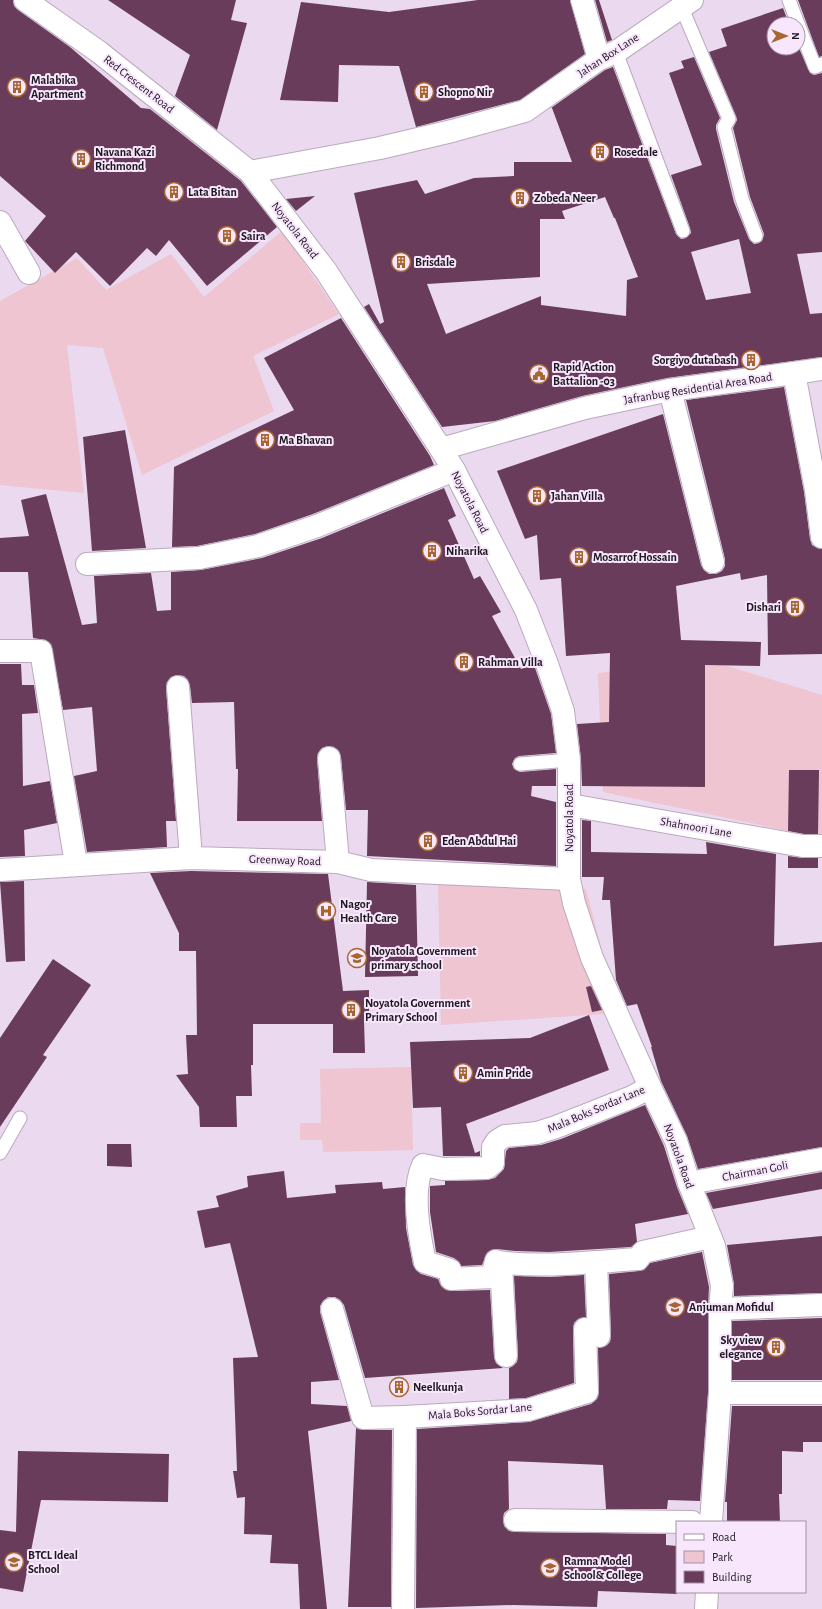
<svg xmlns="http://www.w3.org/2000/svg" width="822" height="1609" font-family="'Alegreya Sans',sans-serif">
<rect width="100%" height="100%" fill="#ead9ef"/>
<!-- green -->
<g fill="#eec5d1">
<polygon points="282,231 339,314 253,356 274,411 142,475 103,348 67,345 84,493 0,485 0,301 77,258 106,290 171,254 204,297"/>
<polygon points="711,661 822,695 822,838 603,792 598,673"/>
<polygon points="438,883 586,889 618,1013 441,1025"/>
<polygon points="411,1067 413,1150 323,1152 322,1140 300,1140 300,1123 321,1123 320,1069"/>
</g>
<!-- building -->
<g fill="#693c5b" fill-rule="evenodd">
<polygon points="0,0 13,0 14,6 18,10 70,47 141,108 150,109 241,181 277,227 207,286 169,240 156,256 147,248 110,286 76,252 55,273 25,241 46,216 0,176"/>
<polygon points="108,0 236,0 231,20 247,23 217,130 175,96 190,55"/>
<polygon points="478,0 570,0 585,54 520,100 416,127 399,66 339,65 338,102 280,100 301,2 389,12"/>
<polygon points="595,0 599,0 612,40 607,42"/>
<polygon points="798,0 822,0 822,56 819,57"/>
<path d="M783,8L789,24H774V48H798V46L810,73L814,75L822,73V252L797,254L810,314L822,313V357L667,378L582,396L495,421L442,427L364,307L369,304L380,324L384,322L354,193L417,180L425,194L474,178L514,176V162H572L552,108H551L605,70L613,67L676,234L681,239L686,238L691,233L690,228L671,175L702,165L669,73L684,68L681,61L694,57L720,118L716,125V129L734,202L749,239L754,244L759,243L762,241L764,234L750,197L733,128L737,120L736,116L709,52L727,46L721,29ZM605,197L614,218H615L638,277L627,280L626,316L541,305V296L446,334L427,284L540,277V219H565L562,211ZM739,239L751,293L706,300L691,252Z"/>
<polygon points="315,196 296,211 286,199"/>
<polygon points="341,318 430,456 434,465 313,514 255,534 197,546 172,547 174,467 294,410 264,358"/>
<polygon points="784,387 804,492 810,539 812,545 817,548 822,549 822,654 768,655 767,575 741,580 740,573 676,586 681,640 761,642 760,666 705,665 705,787 582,786 581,759 577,724 609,722 610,653 566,656 561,578 540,580 537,535 525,539 497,471 663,414 701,565 704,570 709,574 716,574 722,571 725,566 725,559 686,400"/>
<polygon points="125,430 146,548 92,551 83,437"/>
<polygon points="444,488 456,516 448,520 474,579 480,576 501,612 492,616 521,669 534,665 551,714 556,753 519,756 515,758 512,764 514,769 520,772 556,769 556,786 532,786 531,796 556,802 556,866 367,856 368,810 346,810 341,757 339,751 334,747 328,746 322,748 318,753 317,759 322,821 237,821 238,769 236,769 234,702 192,703 190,686 188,680 184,676 177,675 171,677 167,682 166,688 176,821 166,821 167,847 87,852 74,776 97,771 92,707 63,710 51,644 46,640 33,638 28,572 0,572 0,538 29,536 21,500 46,494 82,625 97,623 94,576 151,573 157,611 171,610 171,572 201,570 262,558 322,538"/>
<polygon points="0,664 21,664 22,685 34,685 38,713 22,714 23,786 50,781 57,823 24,830 25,856 0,857"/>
<polygon points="789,770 819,770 818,834 804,834 788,831"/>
<polygon points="582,820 591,821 591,852 707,854 706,842 776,854 774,946 822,942 822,1147 698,1169 687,1136 661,1081 651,1047 652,1047 637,1004 627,1006 616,980 610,900 602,900 604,877 582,877"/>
<polygon points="788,856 803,858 818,858 818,868 788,868"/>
<polygon points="191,871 328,874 343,991 369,990 369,1021 364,1021 365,1053 333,1053 333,1024 253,1024 253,1065 251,1065 252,1096 236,1096 237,1127 200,1127 199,1107 176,1075 188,1074 186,1035 197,1035 196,951 179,951 179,933 150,873"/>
<polygon points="24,881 25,961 6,962 0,882"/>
<polygon points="367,882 416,885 418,976 365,977"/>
<polygon points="53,959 91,985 43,1055 47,1057 0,1127 0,1038"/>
<polygon points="591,986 602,1010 592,1012 586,987"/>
<polygon points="589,1015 609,1070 466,1124 475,1153 480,1151 480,1156 443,1156 441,1107 413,1108 410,1042 530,1038"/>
<polygon points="645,1105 664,1146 677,1187 688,1214 635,1224 637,1242 631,1247 549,1252 515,1251 497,1249 491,1250 487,1253 482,1265 461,1266 459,1262 454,1258 436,1252 430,1212 430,1186 445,1185 445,1181 487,1180 495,1178 504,1169 506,1151 509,1148 541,1145 561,1139"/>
<polygon points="107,1144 131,1144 132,1167 107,1166"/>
<polygon points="284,1171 287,1198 336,1193 335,1185 382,1182 383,1189 405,1187 406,1228 413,1265 416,1270 421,1274 438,1279 441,1286 446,1290 452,1291 490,1290 494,1357 496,1363 503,1368 365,1378 344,1305 340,1300 335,1297 328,1297 323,1301 320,1306 320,1312 339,1380 311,1382 311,1404 347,1406 351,1421 308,1431 327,1609 300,1609 298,1564 270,1563 272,1535 244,1534 245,1497 237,1498 233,1471 237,1471 233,1358 258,1357 230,1243 205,1248 197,1211 219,1207 216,1196 248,1187 247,1176"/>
<polygon points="822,1172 822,1189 713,1209 706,1193"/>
<polygon points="822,1236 822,1293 734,1296 734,1284 727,1245"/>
<polygon points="702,1252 709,1287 708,1309 708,1393 700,1501 668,1500 667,1509 606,1509 603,1465 508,1461 509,1509 504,1513 503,1519 504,1526 509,1531 515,1532 666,1534 666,1545 677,1546 677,1594 598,1591 597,1607 513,1605 416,1608 417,1429 529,1422 591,1404 597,1399 599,1392 598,1348 606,1346 610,1342 611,1336 609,1274 639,1271 644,1270 650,1263"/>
<polygon points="584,1275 586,1317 578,1319 574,1323 573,1329 574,1383 526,1398 509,1399 509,1368 513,1366 517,1362 518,1355 514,1276 550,1277"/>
<polygon points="822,1318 822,1380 732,1380 732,1321"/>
<polygon points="732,1406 822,1406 822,1442 803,1442 803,1452 782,1451 782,1494 779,1494 780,1522 727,1522 727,1502 725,1502"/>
<polygon points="356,1428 363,1430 392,1430 391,1607 348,1607"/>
<polygon points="18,1451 169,1454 168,1502 41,1500 23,1592 0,1588 0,1530 16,1532"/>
</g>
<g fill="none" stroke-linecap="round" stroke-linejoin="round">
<defs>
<g id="service">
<polyline points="789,0 798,24"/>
<polyline points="681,6 729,119 724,127 742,199 756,236"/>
<polyline points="798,24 815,67 822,64"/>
<polyline points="616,52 683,231"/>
<polyline points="520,764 569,760"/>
<polyline points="0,1153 20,1118"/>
</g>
<g id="minor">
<polyline points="582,0 599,59"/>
<polyline points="250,172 380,148 452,131 525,111 599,59 616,52 692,0"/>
<polyline points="0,222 29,273"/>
<polyline points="794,373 822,369"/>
<polyline points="670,390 713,562"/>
<polyline points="441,449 585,408 670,390 794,373 816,490 822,537"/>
<polyline points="87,564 199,558 258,546 317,526 454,470"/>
<polyline points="0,651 41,651 76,864"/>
<polyline points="178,687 191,858"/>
<polyline points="329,758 338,862"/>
<polyline points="570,805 803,846 822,846"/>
<polyline points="0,870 191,858 338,862 371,870 569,879"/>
<polyline points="689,1183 822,1159"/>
<path d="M497,1262C543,1268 592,1262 638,1259L643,1252L710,1237"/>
<polyline points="596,1262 599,1336"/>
<polyline points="332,1309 363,1418 405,1417"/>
<polyline points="720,1309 822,1305"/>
<path d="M506,1356L501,1264L496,1261L492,1277L451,1279L450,1270L425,1262C419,1235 411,1190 423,1165L443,1169L487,1168L493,1163V1147L497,1141L505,1136L537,1133L556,1127L632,1097L650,1087"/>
<polyline points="720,1393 822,1393"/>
<polyline points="515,1520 692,1522"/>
<polyline points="403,1609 405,1417 528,1410 587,1392 585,1329"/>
</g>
<g id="tertiary">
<polyline points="25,0 99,52 250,172 326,271 441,449 454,470 526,610 547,664 563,711 569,760 569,879 574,903 592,958 650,1087 676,1141 689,1183 714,1246 722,1286 720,1309 720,1393 711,1522"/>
<polyline points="706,1609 707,1592"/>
</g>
</defs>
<!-- service casing -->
<use href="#service" stroke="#baaabf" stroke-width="15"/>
<!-- minor casing -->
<use href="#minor" stroke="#baaabf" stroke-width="24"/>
<!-- tertiary casing -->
<use href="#tertiary" stroke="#baaabf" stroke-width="24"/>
<!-- service -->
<use href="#service" stroke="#fff" stroke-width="13"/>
<!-- minor -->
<use href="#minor" stroke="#fff" stroke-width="22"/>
<!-- tertiary -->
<use href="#tertiary" stroke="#fff" stroke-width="22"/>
</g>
<!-- icons -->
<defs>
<symbol id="building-ring" viewBox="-11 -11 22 22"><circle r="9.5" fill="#f8e6fc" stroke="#a6662e" stroke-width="1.5"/><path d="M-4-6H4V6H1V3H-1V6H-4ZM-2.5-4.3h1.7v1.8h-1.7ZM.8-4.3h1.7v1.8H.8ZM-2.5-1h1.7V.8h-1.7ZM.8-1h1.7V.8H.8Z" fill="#a6662e"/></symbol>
<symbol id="civic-ring" viewBox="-11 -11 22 22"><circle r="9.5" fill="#f8e6fc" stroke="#a6662e" stroke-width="1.5"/><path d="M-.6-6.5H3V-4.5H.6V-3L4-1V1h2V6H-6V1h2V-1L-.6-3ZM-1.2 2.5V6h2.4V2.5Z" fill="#a6662e"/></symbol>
<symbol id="hospital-ring" viewBox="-11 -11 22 22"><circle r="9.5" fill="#f8e6fc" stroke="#a6662e" stroke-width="1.5"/><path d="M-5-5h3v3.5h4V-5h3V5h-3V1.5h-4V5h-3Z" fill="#a6662e"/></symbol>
<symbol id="school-ring" viewBox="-11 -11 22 22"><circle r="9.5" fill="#f8e6fc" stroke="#a6662e" stroke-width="1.5"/><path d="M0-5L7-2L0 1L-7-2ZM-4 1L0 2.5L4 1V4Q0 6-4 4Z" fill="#a6662e"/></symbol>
</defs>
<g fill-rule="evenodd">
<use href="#building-ring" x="6" y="76" width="22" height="22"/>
<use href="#building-ring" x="413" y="81" width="22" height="22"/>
<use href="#building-ring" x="589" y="141" width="22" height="22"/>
<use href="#building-ring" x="70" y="148" width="22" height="22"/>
<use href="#building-ring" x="163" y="181" width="22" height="22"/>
<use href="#building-ring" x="509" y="187" width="22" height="22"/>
<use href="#building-ring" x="216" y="225" width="22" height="22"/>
<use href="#building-ring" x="390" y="251" width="22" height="22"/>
<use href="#building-ring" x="740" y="349" width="22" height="22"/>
<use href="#civic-ring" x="528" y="363" width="22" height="22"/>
<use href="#building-ring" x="254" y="429" width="22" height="22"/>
<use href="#building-ring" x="526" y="485" width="22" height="22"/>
<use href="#building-ring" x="421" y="540" width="22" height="22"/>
<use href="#building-ring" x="568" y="546" width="22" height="22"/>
<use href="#building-ring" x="784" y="596" width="22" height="22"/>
<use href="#building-ring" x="453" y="651" width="22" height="22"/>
<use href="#building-ring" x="417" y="830" width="22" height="22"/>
<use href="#hospital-ring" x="315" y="900" width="22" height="22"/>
<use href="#school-ring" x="346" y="947" width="22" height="22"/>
<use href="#building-ring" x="340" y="999" width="22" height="22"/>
<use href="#building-ring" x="452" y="1062" width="22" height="22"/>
<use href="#school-ring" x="664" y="1296" width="22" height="22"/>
<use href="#building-ring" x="765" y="1336" width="22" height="22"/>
<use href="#building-ring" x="388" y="1376" width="22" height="22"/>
<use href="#school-ring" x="3" y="1551" width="22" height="22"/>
<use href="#school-ring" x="539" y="1557" width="22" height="22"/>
</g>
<g text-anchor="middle" stroke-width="4" stroke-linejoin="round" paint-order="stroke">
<!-- street labels -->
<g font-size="12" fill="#1e1820" stroke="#f8e6fc">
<text transform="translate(608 55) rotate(-33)" y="4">Jahan Box Lane</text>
<text transform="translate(139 84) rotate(38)" y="4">Red Crescent Road</text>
<text transform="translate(295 230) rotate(52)" y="4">Noyatola Road</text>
<text transform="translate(698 388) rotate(-9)" y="4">Jafranbug Residential Area Road</text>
<text transform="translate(470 502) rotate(63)" y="4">Noyatola Road</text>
<text transform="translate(569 818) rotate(-90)" y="4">Noyatola Road</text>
<text transform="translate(696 827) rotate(10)" y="4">Shahnoori Lane</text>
<text transform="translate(285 860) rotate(2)" y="4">Greenway Road</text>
<text transform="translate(596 1109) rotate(-23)" y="4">Mala Boks Sordar Lane</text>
<text transform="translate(679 1156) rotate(70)" y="4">Noyatola Road</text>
<text transform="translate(755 1171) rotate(-11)" y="4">Chairman Goli</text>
<text transform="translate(480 1411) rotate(-5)" y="4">Mala Boks Sordar Lane</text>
</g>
<!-- poi labels -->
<g font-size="12" font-weight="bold" fill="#1e1820" stroke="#f8e6fc" text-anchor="start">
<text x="31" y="84">Malabika<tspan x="31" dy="14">Apartment</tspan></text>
<text x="438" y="96">Shopno Nir</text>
<text x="95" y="156">Navana Kazi<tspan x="95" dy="14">Richmond</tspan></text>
<text x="614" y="156">Rosedale</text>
<text x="188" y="196">Lata Bitan</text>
<text x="534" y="202">Zobeda Neer</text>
<text x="241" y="240">Saira</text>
<text x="415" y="266">Brisdale</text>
<text x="737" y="364" text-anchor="end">Sorgiyo dutabash</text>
<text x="553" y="371">Rapid Action<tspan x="553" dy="14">Battalion -03</tspan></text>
<text x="279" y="444">Ma Bhavan</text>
<text x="551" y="500">Jahan Villa</text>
<text x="446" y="555">Niharika</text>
<text x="593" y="561">Mosarrof Hossain</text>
<text x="781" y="611" text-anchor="end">Dishari</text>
<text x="478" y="666">Rahman Villa</text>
<text x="442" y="845">Eden Abdul Hai</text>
<text x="340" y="908">Nagor<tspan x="340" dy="14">Health Care</tspan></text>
<text x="371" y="955">Noyatola Government<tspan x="371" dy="14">primary school</tspan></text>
<text x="365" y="1007">Noyatola Government<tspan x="365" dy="14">Primary School</tspan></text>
<text x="477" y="1077">Amin Pride</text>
<text x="689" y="1311">Anjuman Mofidul</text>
<text x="762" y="1344" text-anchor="end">Sky view<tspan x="762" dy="14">elegance</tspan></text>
<text x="413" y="1391">Neelkunja</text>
<text x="28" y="1559">BTCL Ideal<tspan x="28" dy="14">School</tspan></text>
<text x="564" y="1565">Ramna Model<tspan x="564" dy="14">School&amp; College</tspan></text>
</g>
</g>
<!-- legend -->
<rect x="676" y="1521" width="130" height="72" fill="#f8e6fc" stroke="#a194a4"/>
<rect x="684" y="1534" width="20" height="6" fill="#ffffff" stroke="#a194a4"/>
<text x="712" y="1541" font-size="12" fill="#1e1820">Road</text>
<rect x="684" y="1551" width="20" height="12" fill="#eec5d1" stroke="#a194a4"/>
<text x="712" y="1561" font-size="12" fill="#1e1820">Park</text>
<rect x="684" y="1571" width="20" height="12" fill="#693c5b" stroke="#a194a4"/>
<text x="712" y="1581" font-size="12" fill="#1e1820">Building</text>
<!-- north arrow -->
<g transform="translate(786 36) rotate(90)"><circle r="19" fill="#f8e6fc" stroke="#a194a4"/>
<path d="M0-3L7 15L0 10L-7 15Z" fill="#a6662e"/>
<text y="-6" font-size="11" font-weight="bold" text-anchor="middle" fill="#1e1820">N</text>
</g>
</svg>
